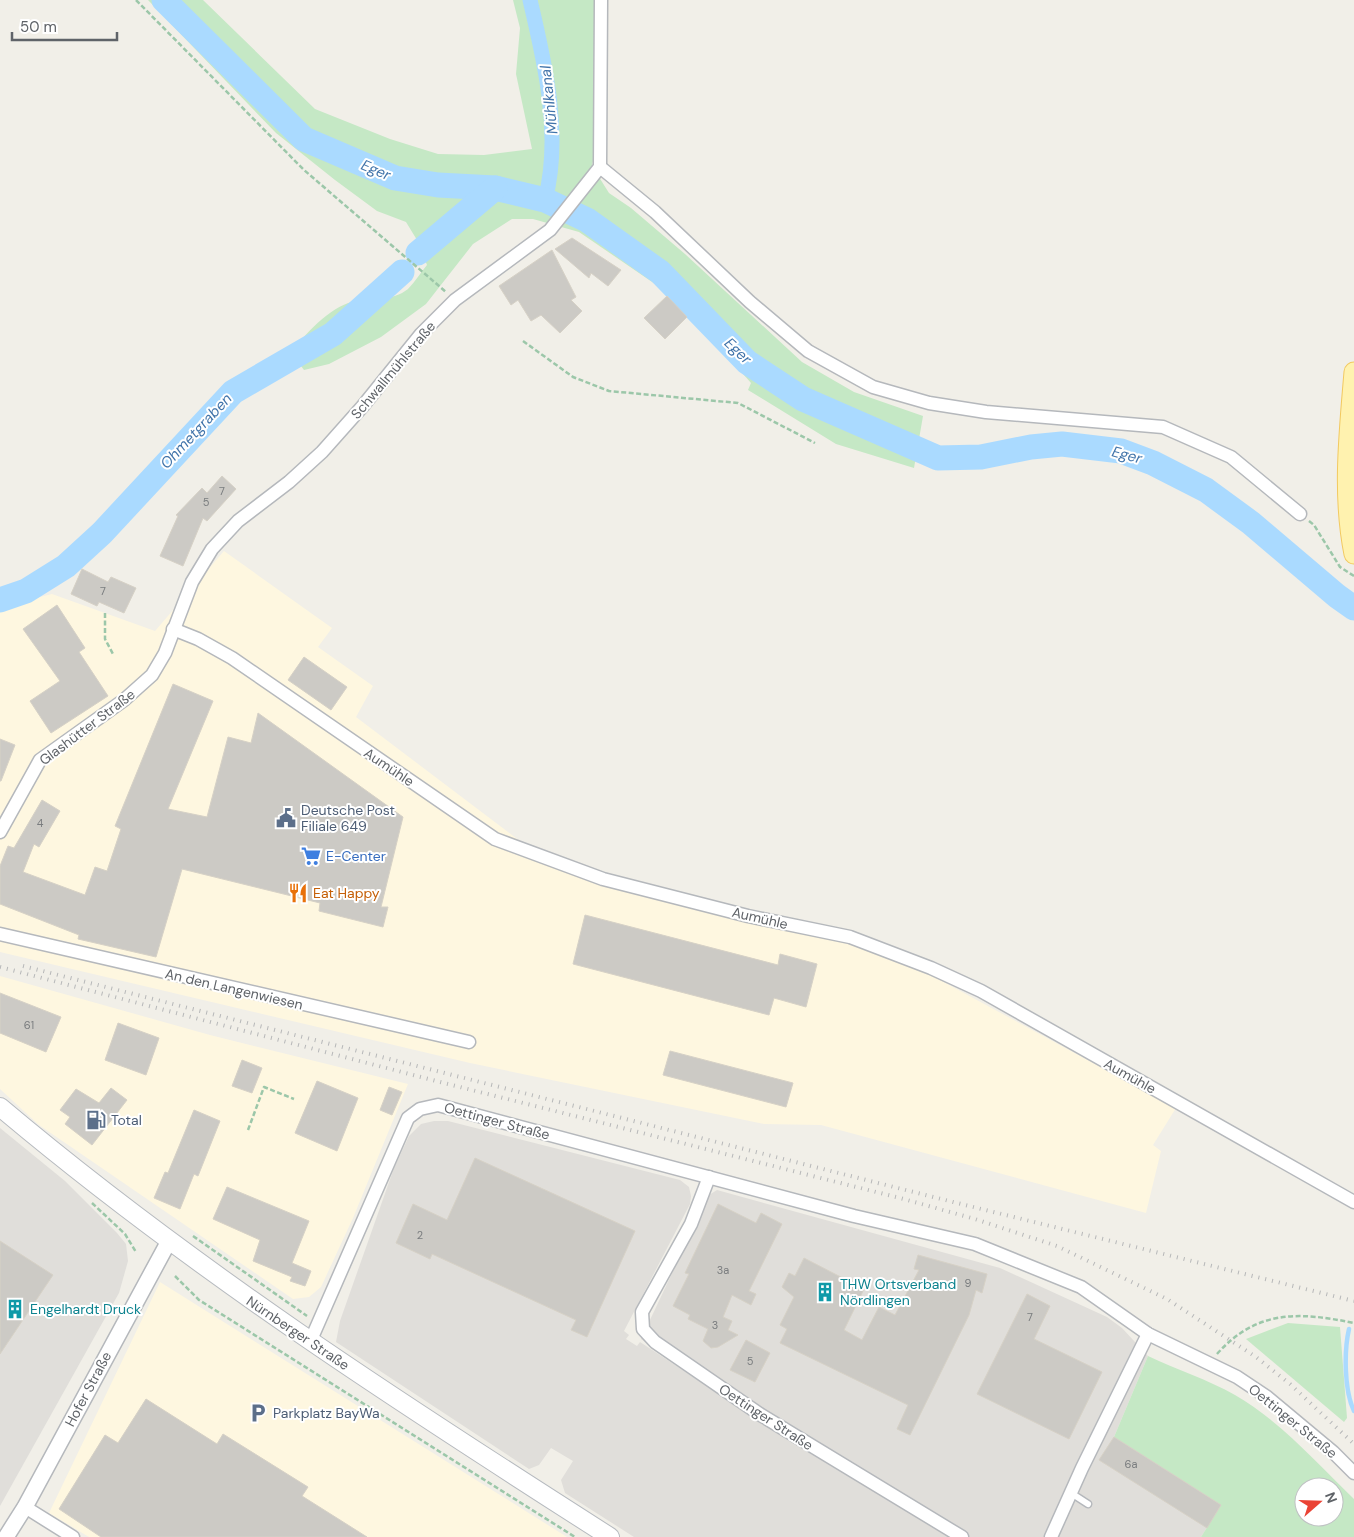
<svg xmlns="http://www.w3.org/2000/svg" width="1354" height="1537" font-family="'DM Sans',sans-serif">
<rect width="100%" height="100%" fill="#f1efe8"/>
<!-- commercial -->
<g fill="#fef7e0">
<polygon points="224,551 332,628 318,647 373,686 356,717 553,866 892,954 1176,1108 1153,1145 1161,1151 1146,1213 821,1125 764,1124 470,1063 0,952 0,896 12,870 0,865 0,604 8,605 52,594 155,631"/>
<polygon points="0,976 210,1035 408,1084 353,1218 321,1287 309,1297 293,1299 39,1125 0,1089"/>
<polygon points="160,1282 567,1537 89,1537 49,1513"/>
</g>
<!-- industrial -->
<g fill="#e0deda">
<polygon points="434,1121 448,1121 680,1180 689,1187 691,1196 690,1204 624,1331 629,1335 626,1339 637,1346 640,1342 812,1455 641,1339 709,1195 717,1190 1000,1268 1107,1317 1122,1328 1148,1356 1114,1437 1221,1505 1201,1537 634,1537 565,1493 561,1480 573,1461 551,1448 539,1465 529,1469 336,1342 340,1321 394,1168 409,1136 421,1124"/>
<polygon points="0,1128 65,1181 117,1233 126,1244 128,1261 119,1293 0,1506"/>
</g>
<!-- green -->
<g fill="#c5e8c5" fill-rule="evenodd">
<path d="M148,0H203L315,109L390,139L438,154L484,155L532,149L516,74L520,28L513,0H598V134L592,166L609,193L631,208L685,254L802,362L854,392L923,416L914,468L836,444L748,390L751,383L677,299L579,232L533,219H512L473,244L426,304L381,337L329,364L304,370L292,354C301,336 332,306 352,302C370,299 393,301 408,289C415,282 421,272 427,265L417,240L406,222L377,211L335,180L276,133Z"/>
<polygon points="1288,1323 1340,1327 1347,1418 1344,1422 1246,1339"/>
<path d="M1148,1356C1177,1370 1207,1379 1235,1395C1279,1420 1318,1464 1354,1499V1537H1201L1221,1505L1114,1437ZM1304,1487H1334V1517H1304Z"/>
</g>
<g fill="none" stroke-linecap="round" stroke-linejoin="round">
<!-- stream -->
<path stroke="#aadaff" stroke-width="4.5" d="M1349,1329C1344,1351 1344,1390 1354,1411"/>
<!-- canal -->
<path stroke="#aadaff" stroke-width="15" d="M530,0C545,63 562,136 545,200"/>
<!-- river -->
<g stroke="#aadaff" stroke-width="25">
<polyline points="164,0 304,139 395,178 438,185 495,188 545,200 587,220 660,272 747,362 803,399 938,458 981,457 1031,447 1062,444 1121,451 1153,463 1206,490 1251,523 1337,596 1354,608"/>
<polyline points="418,253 495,188"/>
<polyline points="0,600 26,591 66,566 102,533 233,392 333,334 402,272"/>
</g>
</g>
<!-- building -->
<g fill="#cccac5" stroke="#d6d1c6">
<polygon points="572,238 621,270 608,286 591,273 589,278 555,249"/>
<polygon points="552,250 576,297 571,300 582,311 560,333 541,315 531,321 518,300 511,305 499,286"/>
<polygon points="667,296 687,317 665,339 644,318"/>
<polygon points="222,476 236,489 207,521 203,518 183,566 160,556 178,516 176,515 202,488 207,493"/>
<polygon points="82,569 108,582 111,577 136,588 124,613 99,602 97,606 71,594"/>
<polygon points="57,605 85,648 79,652 108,696 51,733 30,701 60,681 23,629"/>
<polygon points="304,657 347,687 331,710 288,680"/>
<polygon points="173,684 213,701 168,809 207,817 228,737 251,743 258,713 403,817 381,907 388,907 383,927 319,911 320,903 182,869 156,957 78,939 79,935 0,904 0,866 8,846 14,848 42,800 60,811 39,847 34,844 23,872 85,895 95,867 107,871 121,829 115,826"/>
<polygon points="0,739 15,745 1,781 0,781"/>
<polygon points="585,915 778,965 780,954 817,964 806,1007 774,998 769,1015 573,964"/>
<polygon points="0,993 61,1017 46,1052 0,1033"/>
<polygon points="118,1023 159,1038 146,1075 105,1060"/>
<polygon points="670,1051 793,1083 786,1107 663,1075"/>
<polygon points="242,1060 262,1068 252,1093 232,1086"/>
<polygon points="317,1081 358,1098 337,1151 295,1133"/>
<polygon points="389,1087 402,1092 392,1115 380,1110"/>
<polygon points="111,1088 127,1100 92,1145 65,1124 70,1117 60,1110 76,1089 99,1103"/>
<polygon points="194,1110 220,1121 198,1176 194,1174 180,1209 154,1198 165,1172 168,1173"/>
<polygon points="475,1158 635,1231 587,1337 571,1330 576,1320 432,1254 430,1259 396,1243 413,1204 447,1220"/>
<polygon points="227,1187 309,1221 292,1263 311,1271 305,1286 290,1281 292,1277 253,1261 260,1240 213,1219"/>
<polygon points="718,1204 756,1223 761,1213 782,1224 749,1291 756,1294 751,1305 732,1295 723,1317 732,1321 728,1330 738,1335 718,1347 711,1348 703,1341 708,1329 688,1319 690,1315 673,1306 689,1274 685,1273"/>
<polygon points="0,1241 53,1275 0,1354"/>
<polygon points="918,1255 987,1274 982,1293 976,1290 969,1315 910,1435 897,1429 908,1405 780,1343 787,1329 780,1325 794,1297 782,1287 789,1273 795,1276 804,1258 864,1289 844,1330 862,1340 879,1307 895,1315 919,1270 914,1269"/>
<polygon points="1027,1294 1050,1306 1034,1339 1102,1372 1069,1439 977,1394"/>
<polygon points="746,1340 770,1353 755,1382 730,1370"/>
<polygon points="146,1399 217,1444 223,1434 308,1487 302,1496 367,1537 101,1537 59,1509 105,1435 118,1443"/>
<polygon points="1114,1437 1221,1505 1207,1528 1099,1460"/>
</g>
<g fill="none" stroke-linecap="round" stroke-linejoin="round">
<defs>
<polyline id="service" points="1071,1493 1088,1504"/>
<g id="minor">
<polyline points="600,167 655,212 750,302 808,351 873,387 929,403 986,412 1163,427 1231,457 1300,514"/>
<polyline points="173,629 198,639 232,658 495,839 603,879 748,916 850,937 931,968 981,991 1354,1202"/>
<polyline points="0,832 40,760 124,700 152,675 165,653 192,582 212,549 238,521 289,482 322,452 362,407 421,334 455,300 550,230 600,167 601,0"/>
<polyline points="0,934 469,1042"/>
<polyline points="709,1177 691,1224 642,1312 643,1329 655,1342 761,1415 962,1537"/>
<polyline points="310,1342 408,1118 420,1109 438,1105 854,1216 975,1244 1081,1287 1148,1334 1237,1377 1267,1397 1333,1452 1354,1473"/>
<polyline points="25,1507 73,1537"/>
<polyline points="1051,1537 1082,1468 1148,1334"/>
</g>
<polyline id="tertiary" points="6,1537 25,1507 169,1241"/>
<path id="secondary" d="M0,1107C191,1268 400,1403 610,1537"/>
<path id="primary" d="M1354,372C1349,432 1342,495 1354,554"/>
</defs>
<!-- service casing -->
<use href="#service" stroke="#b5b8bc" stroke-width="9"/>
<!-- minor casing -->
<use href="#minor" stroke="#b5b8bc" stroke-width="15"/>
<!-- tertiary casing -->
<use href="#tertiary" stroke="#b5b8bc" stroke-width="18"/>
<!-- secondary casing -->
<use href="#secondary" stroke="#b6babf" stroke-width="20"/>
<!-- primary casing -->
<use href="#primary" stroke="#f2c960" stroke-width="21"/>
<!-- path -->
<g stroke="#9cc7a9" stroke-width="2.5" stroke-dasharray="5 2.5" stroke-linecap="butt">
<polyline points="136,0 304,170 446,292"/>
<polyline points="523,341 573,377 609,391 738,403 815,443"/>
<polyline points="1309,521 1314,525 1340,567 1354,576"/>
<polyline points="105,613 105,639 113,654"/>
<polyline points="248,1130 264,1087 294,1099"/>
<polyline points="92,1203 125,1234 136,1252"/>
<polyline points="193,1236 307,1316"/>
<polyline points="175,1276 199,1300 575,1537"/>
<path d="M1217,1354C1257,1309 1300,1312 1354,1323"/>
</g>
<!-- service -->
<use href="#service" stroke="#fff" stroke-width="6"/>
<!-- minor -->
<use href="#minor" stroke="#fff" stroke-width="12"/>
<!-- tertiary -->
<use href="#tertiary" stroke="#fff" stroke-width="15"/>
<!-- secondary -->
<use href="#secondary" stroke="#fff" stroke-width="18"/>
<!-- primary -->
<use href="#primary" stroke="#fff2af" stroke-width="19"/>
<!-- rail -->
<g stroke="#b6b7b8" stroke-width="4" stroke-dasharray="1 6" stroke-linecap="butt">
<polyline points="23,966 953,1202 1354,1301"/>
<polyline points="0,967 440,1082 900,1198 975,1219 1057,1246 1167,1299 1256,1357 1290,1384 1354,1444"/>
</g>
</g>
<!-- icons -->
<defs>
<symbol id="civic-bare" viewBox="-9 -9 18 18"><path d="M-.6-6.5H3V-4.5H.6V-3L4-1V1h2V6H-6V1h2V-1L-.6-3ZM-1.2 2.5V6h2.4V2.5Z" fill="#5c6f8a" stroke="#fff" stroke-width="2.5" paint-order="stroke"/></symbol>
<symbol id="supermarket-bare" viewBox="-9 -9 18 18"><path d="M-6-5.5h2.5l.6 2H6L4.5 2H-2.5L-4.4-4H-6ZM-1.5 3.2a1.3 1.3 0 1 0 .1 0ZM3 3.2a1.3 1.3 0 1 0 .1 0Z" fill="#3f7fe0" stroke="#fff" stroke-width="2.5" paint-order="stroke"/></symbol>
<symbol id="restaurant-bare" viewBox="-9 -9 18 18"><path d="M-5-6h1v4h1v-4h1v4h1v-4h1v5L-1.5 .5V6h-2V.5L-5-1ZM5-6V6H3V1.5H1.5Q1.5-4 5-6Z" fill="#e8710a" stroke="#fff" stroke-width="2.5" paint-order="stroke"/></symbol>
<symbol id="fuel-bare" viewBox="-9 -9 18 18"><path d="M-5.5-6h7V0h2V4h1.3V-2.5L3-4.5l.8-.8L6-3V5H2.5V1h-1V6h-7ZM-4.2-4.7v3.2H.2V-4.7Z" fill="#5c6f8a" stroke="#fff" stroke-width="2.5" paint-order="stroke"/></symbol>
<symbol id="building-bare" viewBox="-9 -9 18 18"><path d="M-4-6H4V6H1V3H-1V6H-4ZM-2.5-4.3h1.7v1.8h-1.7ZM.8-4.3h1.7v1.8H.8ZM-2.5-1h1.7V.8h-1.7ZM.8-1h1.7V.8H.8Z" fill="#0f9aa8" stroke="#fff" stroke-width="2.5" paint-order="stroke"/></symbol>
<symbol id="parking-bare" viewBox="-9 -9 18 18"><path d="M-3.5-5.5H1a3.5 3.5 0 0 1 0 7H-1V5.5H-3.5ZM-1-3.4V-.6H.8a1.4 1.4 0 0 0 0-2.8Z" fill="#5c6f8a" stroke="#fff" stroke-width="2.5" paint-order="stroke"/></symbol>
</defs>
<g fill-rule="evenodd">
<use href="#civic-bare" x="272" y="804" width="28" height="28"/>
<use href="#supermarket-bare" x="297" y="842" width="28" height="28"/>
<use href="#restaurant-bare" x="284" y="879" width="28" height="28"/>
<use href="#fuel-bare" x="82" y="1106" width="28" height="28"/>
<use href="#building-bare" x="811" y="1278" width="28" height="28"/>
<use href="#building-bare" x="1" y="1295" width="28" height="28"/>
<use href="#parking-bare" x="244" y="1399" width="28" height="28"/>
</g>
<g text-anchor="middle" stroke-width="4" stroke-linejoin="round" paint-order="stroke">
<!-- number labels -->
<g font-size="11" fill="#7a7d7f">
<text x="222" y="495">7</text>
<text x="206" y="506">5</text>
<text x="103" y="595">7</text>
<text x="40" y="827">4</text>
<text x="29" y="1029">61</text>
<text x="420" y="1239">2</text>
<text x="723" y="1274">3a</text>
<text x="968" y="1287">9</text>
<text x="1030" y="1321">7</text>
<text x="715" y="1329">3</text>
<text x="750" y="1365">5</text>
<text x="1131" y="1468">6a</text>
</g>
<!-- street labels -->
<g font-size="14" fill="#5f6368" stroke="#fff">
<text transform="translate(393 370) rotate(-50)" y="5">Schwallmühlstraße</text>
<text transform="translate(87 727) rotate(-37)" y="5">Glashütter Straße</text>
<text transform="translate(389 767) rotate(34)" y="5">Aumühle</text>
<text transform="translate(760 918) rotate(13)" y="5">Aumühle</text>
<text transform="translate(234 989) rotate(13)" y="5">An den Langenwiesen</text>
<text transform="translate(1130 1076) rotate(29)" y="5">Aumühle</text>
<text transform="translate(497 1121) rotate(15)" y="5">Oettinger Straße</text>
<text transform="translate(298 1333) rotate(34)" y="5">Nürnberger Straße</text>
<text transform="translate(88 1389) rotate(-62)" y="5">Hofer Straße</text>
<text transform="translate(766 1417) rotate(33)" y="5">Oettinger Straße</text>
<text transform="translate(1293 1421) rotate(39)" y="5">Oettinger Straße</text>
</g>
<!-- service labels -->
<g font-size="14" fill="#4e5e75" stroke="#fff" text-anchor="start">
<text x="301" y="815">Deutsche Post<tspan x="301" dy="16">Filiale 649</tspan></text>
<text x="111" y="1125">Total</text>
<text x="273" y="1418">Parkplatz BayWa</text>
</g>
<!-- shop labels -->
<g font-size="14" fill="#366cbe" stroke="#fff" text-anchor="start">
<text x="326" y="861">E-Center</text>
</g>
<!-- food labels -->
<g font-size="14" fill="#c56008" stroke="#fff" text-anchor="start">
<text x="313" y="898">Eat Happy</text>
</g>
<!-- culture labels -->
<g font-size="14" fill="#0d838f" stroke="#fff" text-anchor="start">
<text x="840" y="1289">THW Ortsverband<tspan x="840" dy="16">Nördlingen</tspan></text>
<text x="30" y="1314">Engelhardt Druck</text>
</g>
<!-- water labels -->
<g font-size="15" font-style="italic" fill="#4174aa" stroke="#fff">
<text transform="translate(549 100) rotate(-96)" y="5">Mühlkanal</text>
<text transform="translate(376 170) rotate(23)" y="5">Eger</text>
<text transform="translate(738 351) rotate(43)" y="5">Eger</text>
<text transform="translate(196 431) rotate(-47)" y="5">Ohmetgraben</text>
<text transform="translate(1127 455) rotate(15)" y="5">Eger</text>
</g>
</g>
<!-- north arrow -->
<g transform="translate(1319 1502) rotate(70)"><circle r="24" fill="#ffffff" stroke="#bfc1c3"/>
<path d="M0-4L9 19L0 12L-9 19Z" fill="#ea4335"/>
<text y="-8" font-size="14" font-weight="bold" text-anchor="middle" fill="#5f6368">N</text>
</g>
<!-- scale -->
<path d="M12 32v8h105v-8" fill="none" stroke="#5f6368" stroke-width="2.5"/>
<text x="20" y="32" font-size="15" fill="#5f6368" stroke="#ffffff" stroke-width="4" paint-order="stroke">50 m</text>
</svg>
